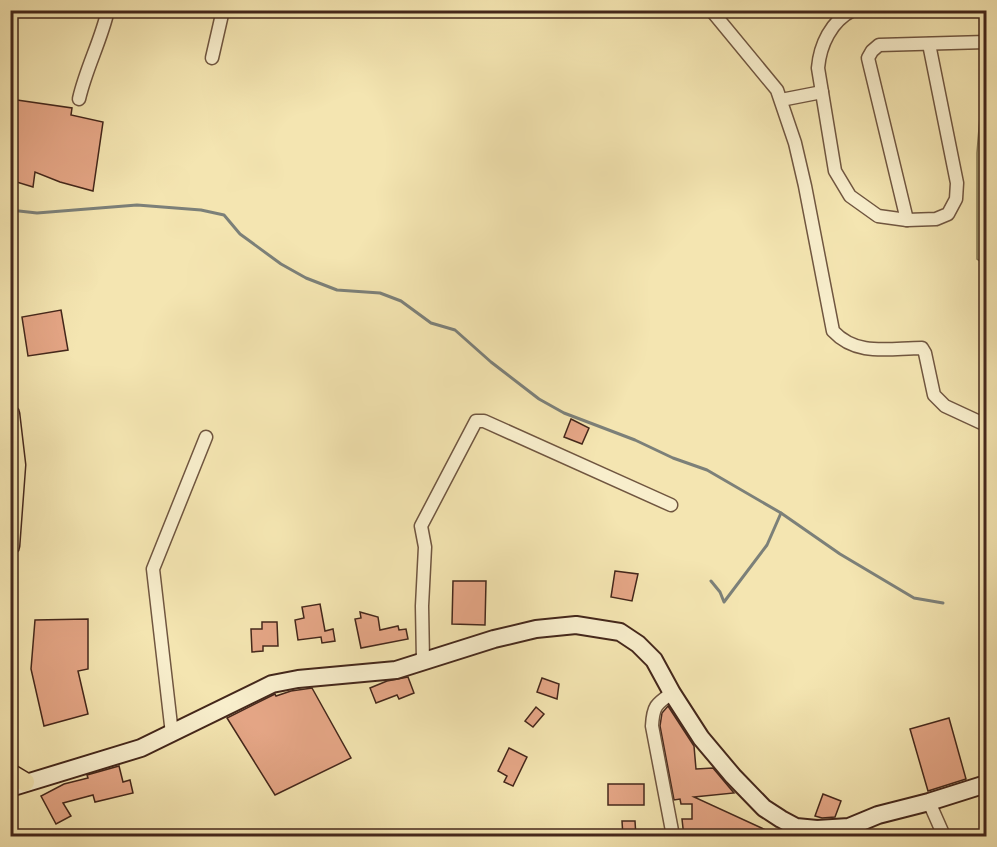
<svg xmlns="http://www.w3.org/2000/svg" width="997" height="847" font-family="'Gentium Book Plus',serif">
<rect width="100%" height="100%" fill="#f4e5b1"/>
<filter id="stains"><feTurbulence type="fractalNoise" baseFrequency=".00333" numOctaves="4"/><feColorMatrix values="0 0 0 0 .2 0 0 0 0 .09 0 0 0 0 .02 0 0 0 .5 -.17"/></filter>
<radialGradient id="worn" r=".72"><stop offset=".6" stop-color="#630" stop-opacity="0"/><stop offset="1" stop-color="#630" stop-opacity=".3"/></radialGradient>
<!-- green -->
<polygon fill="#c1c388" stroke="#827552" stroke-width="1.5" points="986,91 986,265 977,259 977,153 981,104"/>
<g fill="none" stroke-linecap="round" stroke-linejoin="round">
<!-- stream -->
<g stroke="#7c8079" stroke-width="3">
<polyline points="10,210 37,213 137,205 201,210 224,215 240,234 281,264 306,278 337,290 380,293 401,301 431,323 455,330 491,362 539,399 564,413 635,440 673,458 707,470 781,513 767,545 724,602 720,592 711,581"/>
<polyline points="781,513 840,554 914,598 943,603"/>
</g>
</g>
<!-- building -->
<g fill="#e5a686" stroke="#44271b" stroke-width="1.5">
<polygon points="10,99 72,108 71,115 103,122 93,191 60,182 35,172 33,187 10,180"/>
<polygon points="61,310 68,350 28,356 22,317"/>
<polygon points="571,419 589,428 582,444 564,437"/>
<polygon points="615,571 638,574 632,601 611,597"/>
<polygon points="453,581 486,581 485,625 452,624"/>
<polygon points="320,604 325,631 333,629 335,641 322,643 321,637 298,640 295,620 304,618 302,607"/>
<polygon points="360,612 378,617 380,630 398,626 399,630 406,629 408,639 361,648 355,619 361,618"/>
<polygon points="88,619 88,669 78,671 88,714 44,726 31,669 35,620"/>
<polygon points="262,622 277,622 278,646 263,646 263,651 252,652 251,629 262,629"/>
<polygon points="408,677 414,693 399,699 397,695 376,703 370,688 387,681"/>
<polygon points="542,678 559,684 557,699 537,692"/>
<polygon points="312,688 351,758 275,795 227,718 275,694 276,696 291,691"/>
<polygon points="668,706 694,746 696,769 713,768 734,793 694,797 781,837 684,837 682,819 692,819 692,804 681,804 680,799 674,800 660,726 662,713"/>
<polygon points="536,707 544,714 533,727 525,721"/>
<polygon points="949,718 966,779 928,791 910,729"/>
<polygon points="509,748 527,757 513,786 504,782 507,776 498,771"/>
<polygon points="119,766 123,782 130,780 133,793 95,802 93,795 63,803 71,816 56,824 41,796 64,784 88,778 87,775"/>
<rect x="608" y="784" width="36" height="21"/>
<polygon points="823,794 841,801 835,817 822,818 815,816"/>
<polygon points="622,821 635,821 636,837 623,837"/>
</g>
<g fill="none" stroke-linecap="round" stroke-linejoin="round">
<defs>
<g id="minor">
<path d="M711,10L777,90L795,143L805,186L833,331C857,357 890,348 922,348L925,353L934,395L945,406L986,425"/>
<path d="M853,10C831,21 820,45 818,68L835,171L850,196L878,216L907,220L936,219L948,214L956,199L957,183L929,44"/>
<polyline points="212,58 223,10"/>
<path d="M79,99C86,68 101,41 108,10"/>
<polyline points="781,100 822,92"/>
<polyline points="907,220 868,58 872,51 879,45 986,42"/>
<polyline points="423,661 422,606 425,547 421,526 476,421 484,421 671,505"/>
<path d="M672,693C656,704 653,706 652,726L673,836"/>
<polyline points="172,734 153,569 206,437"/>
<polyline points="929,802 944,836"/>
</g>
<polyline id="secondary" points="10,788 141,748 272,684 298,679 396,670 494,639 536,629 576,625 620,632 638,644 654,660 672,693 701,738 733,776 764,808 781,819 796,827 817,829 849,827 878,815 929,802 986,784"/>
<g id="primary">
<polyline points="10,414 16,465 10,546"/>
<polyline points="10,773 25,782"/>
</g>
</defs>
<!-- minor casing -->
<use href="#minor" stroke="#705640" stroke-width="15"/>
<!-- secondary casing -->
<use href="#secondary" stroke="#44271b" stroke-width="20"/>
<!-- primary casing -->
<use href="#primary" stroke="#44271b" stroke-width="21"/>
<!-- minor -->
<use href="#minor" stroke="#f8eecc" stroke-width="12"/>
<!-- secondary -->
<use href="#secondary" stroke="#f8eecc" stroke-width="16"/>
<!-- primary -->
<use href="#primary" stroke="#f4e5b1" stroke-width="18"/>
</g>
<!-- margin -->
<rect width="997" height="847" fill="none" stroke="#f4e5b1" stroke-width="36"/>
<rect x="12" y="12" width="973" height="823" fill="none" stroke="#44271b" stroke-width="3"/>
<rect x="18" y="18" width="961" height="811" fill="none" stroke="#44271b" stroke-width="1.5"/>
<rect width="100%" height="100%" filter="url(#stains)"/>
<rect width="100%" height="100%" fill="url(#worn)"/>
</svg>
